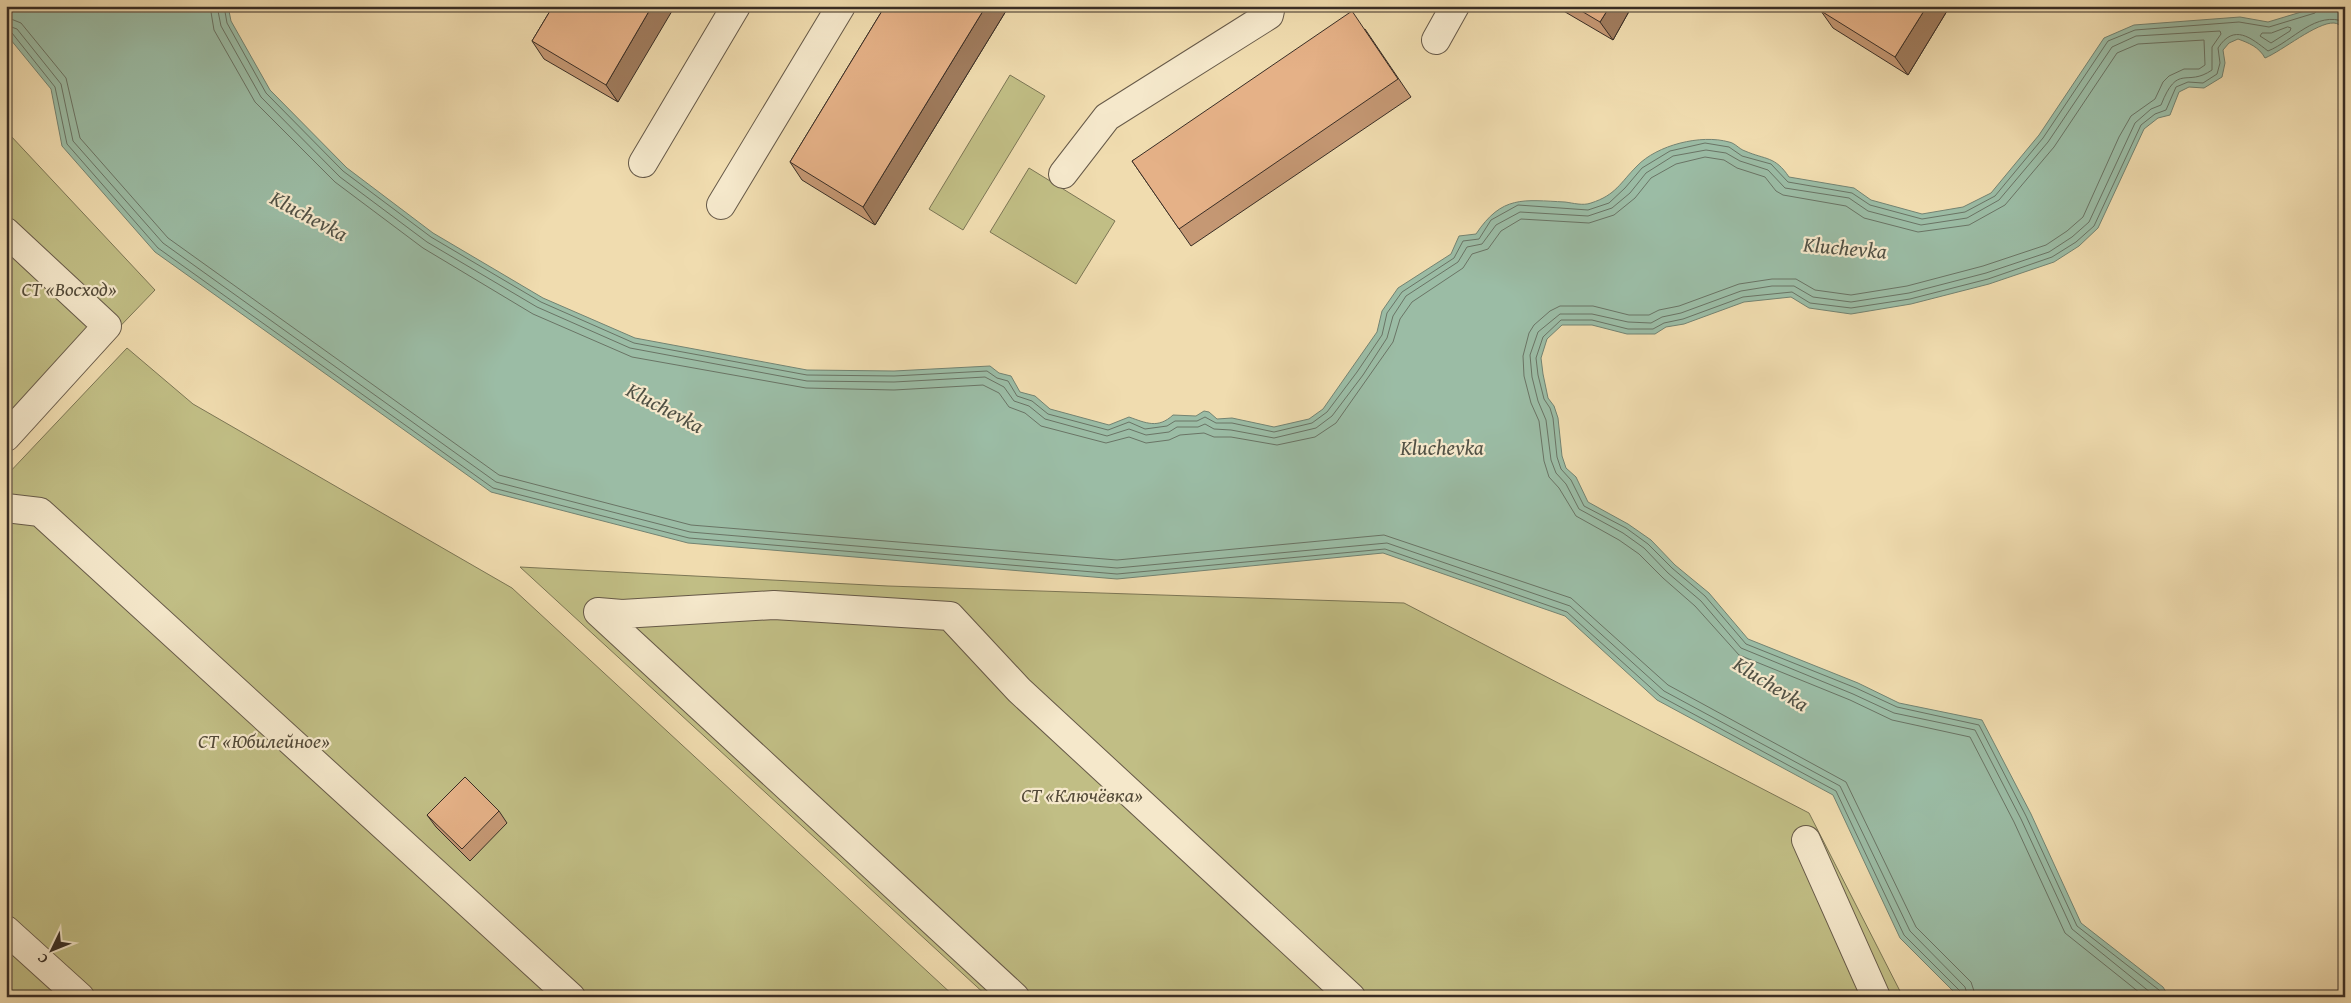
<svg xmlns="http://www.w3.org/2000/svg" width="2351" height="1003" font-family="'Gentium Book Plus',serif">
<rect width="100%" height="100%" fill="#f0dcaf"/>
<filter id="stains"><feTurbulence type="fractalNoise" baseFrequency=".004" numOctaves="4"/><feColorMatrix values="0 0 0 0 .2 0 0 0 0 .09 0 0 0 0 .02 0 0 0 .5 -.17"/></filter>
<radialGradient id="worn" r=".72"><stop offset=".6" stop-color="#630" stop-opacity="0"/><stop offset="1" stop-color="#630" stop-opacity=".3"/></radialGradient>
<!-- green -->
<g fill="#c1be85" stroke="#7c7655">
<polygon points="1010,75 1045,96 963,230 929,209"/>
<polygon points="6,125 10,135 155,290 6,445"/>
<polygon points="1029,168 1115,221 1076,284 990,232"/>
<polygon points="127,348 193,404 512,588 955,997 6,997 6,476"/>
<polygon points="520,567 888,586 1404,603 1809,813 1903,997 988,997"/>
</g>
<!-- water -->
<path fill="#9bbca5" stroke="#738372" d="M6,6H228L231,21L270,90L347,168L433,233L543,298L635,338L807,370L894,371L990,366L999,373L1011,376L1020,392L1035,396L1050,409L1109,425L1129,417C1146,423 1158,429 1173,415L1196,416L1204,411L1209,412L1217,419L1232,418L1274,427L1309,419L1323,409L1377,332L1382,311L1398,288L1451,254L1459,236L1476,234C1502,195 1523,200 1565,202C1573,203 1583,206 1591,203C1616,195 1620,183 1637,166C1657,145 1701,134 1729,142C1735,143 1739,149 1745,151C1766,160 1775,156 1789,177L1854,188L1871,200L1922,214L1963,207L1991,193L2039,135L2104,38L2134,25L2240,17L2268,22L2321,6H2345V28C2342,26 2337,23 2334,23C2317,22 2282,51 2265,58C2259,47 2249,43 2238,39L2229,43L2223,50L2225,63L2222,77L2204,88L2189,87L2179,92L2170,115L2158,118L2144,129L2098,228L2079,246L2054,262L1989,284L1911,304L1851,314L1809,308L1791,297L1744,302L1684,324L1666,327L1655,334H1627L1592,325H1562L1547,339L1541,358L1543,374L1548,398L1554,406L1558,418L1562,456L1566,468L1576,477L1588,502L1628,524L1651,540L1675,565L1709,593L1748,639L1858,683L1899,703L1982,720L2031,814L2081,923L2163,987L2169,997H1959L1900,938L1833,795L1657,700L1565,616L1383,553L1117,579L688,543L491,492L155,252L62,146L51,89L6,34Z"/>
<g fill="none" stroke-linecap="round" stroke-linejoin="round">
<!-- shore -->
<g stroke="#6a7465" stroke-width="1">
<polyline points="210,6 214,30 255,102 335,182 423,248 533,314 632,357 806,388 894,390 983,385 999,393 1009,407 1025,413 1041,426 1106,443 1129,437 1146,443 1169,440 1180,435 1204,433 1214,437 1231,437 1277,445 1315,437 1336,423 1393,342 1400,319 1412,302 1463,268 1472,254 1488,249 1501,231 1521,219 1589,223 1614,215 1635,198 1651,178 1676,164 1705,157 1724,160 1737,168 1765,177 1776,191 1783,195 1846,206 1864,218 1918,232 1969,225 2005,205 2054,147 2117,53 2138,44 2204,40 2205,65 2199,69 2184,69 2169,76 2163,82 2155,99 2131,116 2119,137 2083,217 2067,231 2046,245 1983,266 1907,286 1851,295 1815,290 1796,279 1772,279 1739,284 1679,306 1659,310 1649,315 1629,315 1593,306 1560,306 1550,311 1534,325 1529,333 1523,356 1524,376 1531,403 1539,421 1544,461 1549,477 1559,488 1576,516 1619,540 1639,554 1663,578 1695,606 1739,655 1850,700 1892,720 1970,737 2014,822 2065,933 2145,997"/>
<path d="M217,6L221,26L261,97L340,177L427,242L537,307L630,348L807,381L894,382L985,377L1004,387L1014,401L1029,406L1045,419L1107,436L1129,429L1146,435L1169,432L1177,427H1198L1205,424L1214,429L1231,430L1274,438L1316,428L1332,416L1363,375L1387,338L1393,316L1406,296L1458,262L1467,247L1482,244L1496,225L1520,212L1588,216L1612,208L1630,193L1646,173L1673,156L1706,150L1726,153L1740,161L1768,170L1785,188L1849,198L1868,211L1921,225L1967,218L1999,200L2048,142L2112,47L2136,36L2220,31L2221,34L2212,47V70C2186,88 2178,62 2161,105L2151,109L2135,123L2089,222L2072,237L2049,252L1986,273L1909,293L1851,302L1813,297L1794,286H1772L1741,291L1681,313L1662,317L1651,323L1628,322L1592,314H1560L1538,332L1530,355L1532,377L1538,401L1546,420L1551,460L1556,473L1566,484L1579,509L1623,533L1644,548L1668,573L1701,601L1741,648L1853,694L1894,713L1975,730L2021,819L2072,929L2156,997"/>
<polyline points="224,6 227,23 266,93 343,171 431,237 541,302 634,343 807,375 894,376 987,371 997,378 1008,381 1017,396 1032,401 1048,414 1108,430 1129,422 1145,429 1167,426 1175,421 1197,421 1205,417 1216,423 1232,423 1274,432 1312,423 1327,412 1357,372 1382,335 1387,313 1402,292 1454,258 1463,241 1479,239 1491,220 1518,205 1588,210 1609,203 1625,188 1642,168 1670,151 1705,143 1729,147 1742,156 1771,164 1788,182 1852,193 1870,205 1922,219 1965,212 1995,196 2043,138 2108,41 2135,30 2239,22 2269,27 2315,13 2319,6"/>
<polyline points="6,17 21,23 66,78 80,138 168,238 499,475 691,525 1117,560 1384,535 1571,598 1668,685 1846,782 1916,927 1971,982 1976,997"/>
<polyline points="6,25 17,29 61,84 73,141 163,243 496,482 690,532 1117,568 1387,543 1570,606 1664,691 1840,786 1910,931 1965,987 1968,997"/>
<polygon points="2288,27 2291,28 2290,31 2271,43 2260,36 2262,33 2271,33"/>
<polyline points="6,31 12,33 55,87 67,144 158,248 493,488 689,538 1117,574 1385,549 1567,612 1660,696 1836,791 1904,935 1960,991 1962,997"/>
<path d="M2163,997L2159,990L2077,926L2026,816L1979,725L1897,707L1856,688L1746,644L1705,596L1672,568L1648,544L1626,528L1584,506L1571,480L1561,469L1557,457L1553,418L1550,408L1544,399L1538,375L1536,358L1543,337L1561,320H1592L1628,329H1653L1664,323L1683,319L1743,297L1792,292L1810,303L1851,308L1910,299L1988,279L2052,257L2076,242L2094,226L2141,125L2155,114L2166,110L2176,87L2188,82L2203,83L2217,74L2220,63L2218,48C2234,23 2251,38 2268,51C2293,41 2316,10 2345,22"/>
</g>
<defs>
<g id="minor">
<polyline points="1436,40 1455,6"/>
<polyline points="643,163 736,6"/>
<polyline points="1063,174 1107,117 1269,15 1271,6"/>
<polyline points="721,205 841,6"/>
<polyline points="6,232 107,326 6,437"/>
<polyline points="6,508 40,512 571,997"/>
<polyline points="1806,840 1876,997"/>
<polyline points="6,930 80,997"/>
<polyline points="1015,997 598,612 622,614 774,605 950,616 1019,690 1351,997"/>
</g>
</defs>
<!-- minor casing -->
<use href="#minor" stroke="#665948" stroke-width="30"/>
<!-- minor -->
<use href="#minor" stroke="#f5e8cb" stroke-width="28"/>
</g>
<!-- wall -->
<g fill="#c59874" stroke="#382d25">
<polygon points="553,6 618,102 544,59 532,41"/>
<polygon points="885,6 1009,6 875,225 802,180 790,162"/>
<polygon points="1555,6 1632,6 1613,40"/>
<polygon points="1824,6 1950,6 1908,75 1833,28 1821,11"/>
<polygon points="1365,29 1411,97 1191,246 1132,161"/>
<polygon points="499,811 507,823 470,861 436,827 427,815"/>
</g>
<!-- shaded-wall -->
<g fill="#a07c5e" stroke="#382d25">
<polygon points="652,6 675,6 618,102 606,85"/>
<polygon points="986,6 1009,6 875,225 863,207"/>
<polygon points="1610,6 1632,6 1613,40 1600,22"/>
<polygon points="1927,6 1950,6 1908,75 1895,57"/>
</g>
<!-- building -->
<g fill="#e5b187" stroke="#382d25">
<polygon points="553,6 652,6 606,85 532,41"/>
<polygon points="885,6 986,6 863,207 790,162"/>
<polygon points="1573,6 1610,6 1600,22"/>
<polygon points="1824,6 1927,6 1895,57 1821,11"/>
<polygon points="1352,11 1398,79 1179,229 1132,161"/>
<polygon points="465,777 499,811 462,849 427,815"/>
</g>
<g text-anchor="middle" stroke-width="4.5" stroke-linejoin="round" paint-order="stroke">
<!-- park labels -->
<g font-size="20" font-style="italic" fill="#534a38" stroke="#f5e8cb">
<text x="69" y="296">СТ «Восход»</text>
<text x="264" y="748">СТ «Юбилейное»</text>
<text x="1082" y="802">СТ «Ключёвка»</text>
</g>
<!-- water labels -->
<g font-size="21" font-style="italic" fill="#515145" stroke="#f5e8cb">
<text transform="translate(309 216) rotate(28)" y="7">Kluchevka</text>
<text transform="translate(1845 248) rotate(5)" y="7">Kluchevka</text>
<text transform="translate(665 408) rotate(28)" y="7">Kluchevka</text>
<text x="1442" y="455">Kluchevka</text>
<text transform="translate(1771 684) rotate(32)" y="7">Kluchevka</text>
</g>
</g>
<!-- margin -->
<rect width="2351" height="1003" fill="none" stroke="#f0dcaf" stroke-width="25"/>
<rect x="8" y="8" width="2336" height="988" fill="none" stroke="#382d25" stroke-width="2.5"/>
<rect x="12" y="12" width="2326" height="978" fill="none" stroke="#382d25"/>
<!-- north arrow -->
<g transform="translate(52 950) rotate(227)" stroke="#f5e8cb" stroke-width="4" paint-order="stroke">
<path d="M0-4L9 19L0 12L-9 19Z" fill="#382d25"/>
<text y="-8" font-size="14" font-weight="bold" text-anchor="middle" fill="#382d25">С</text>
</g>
<rect width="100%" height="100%" filter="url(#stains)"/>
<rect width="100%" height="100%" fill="url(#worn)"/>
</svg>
